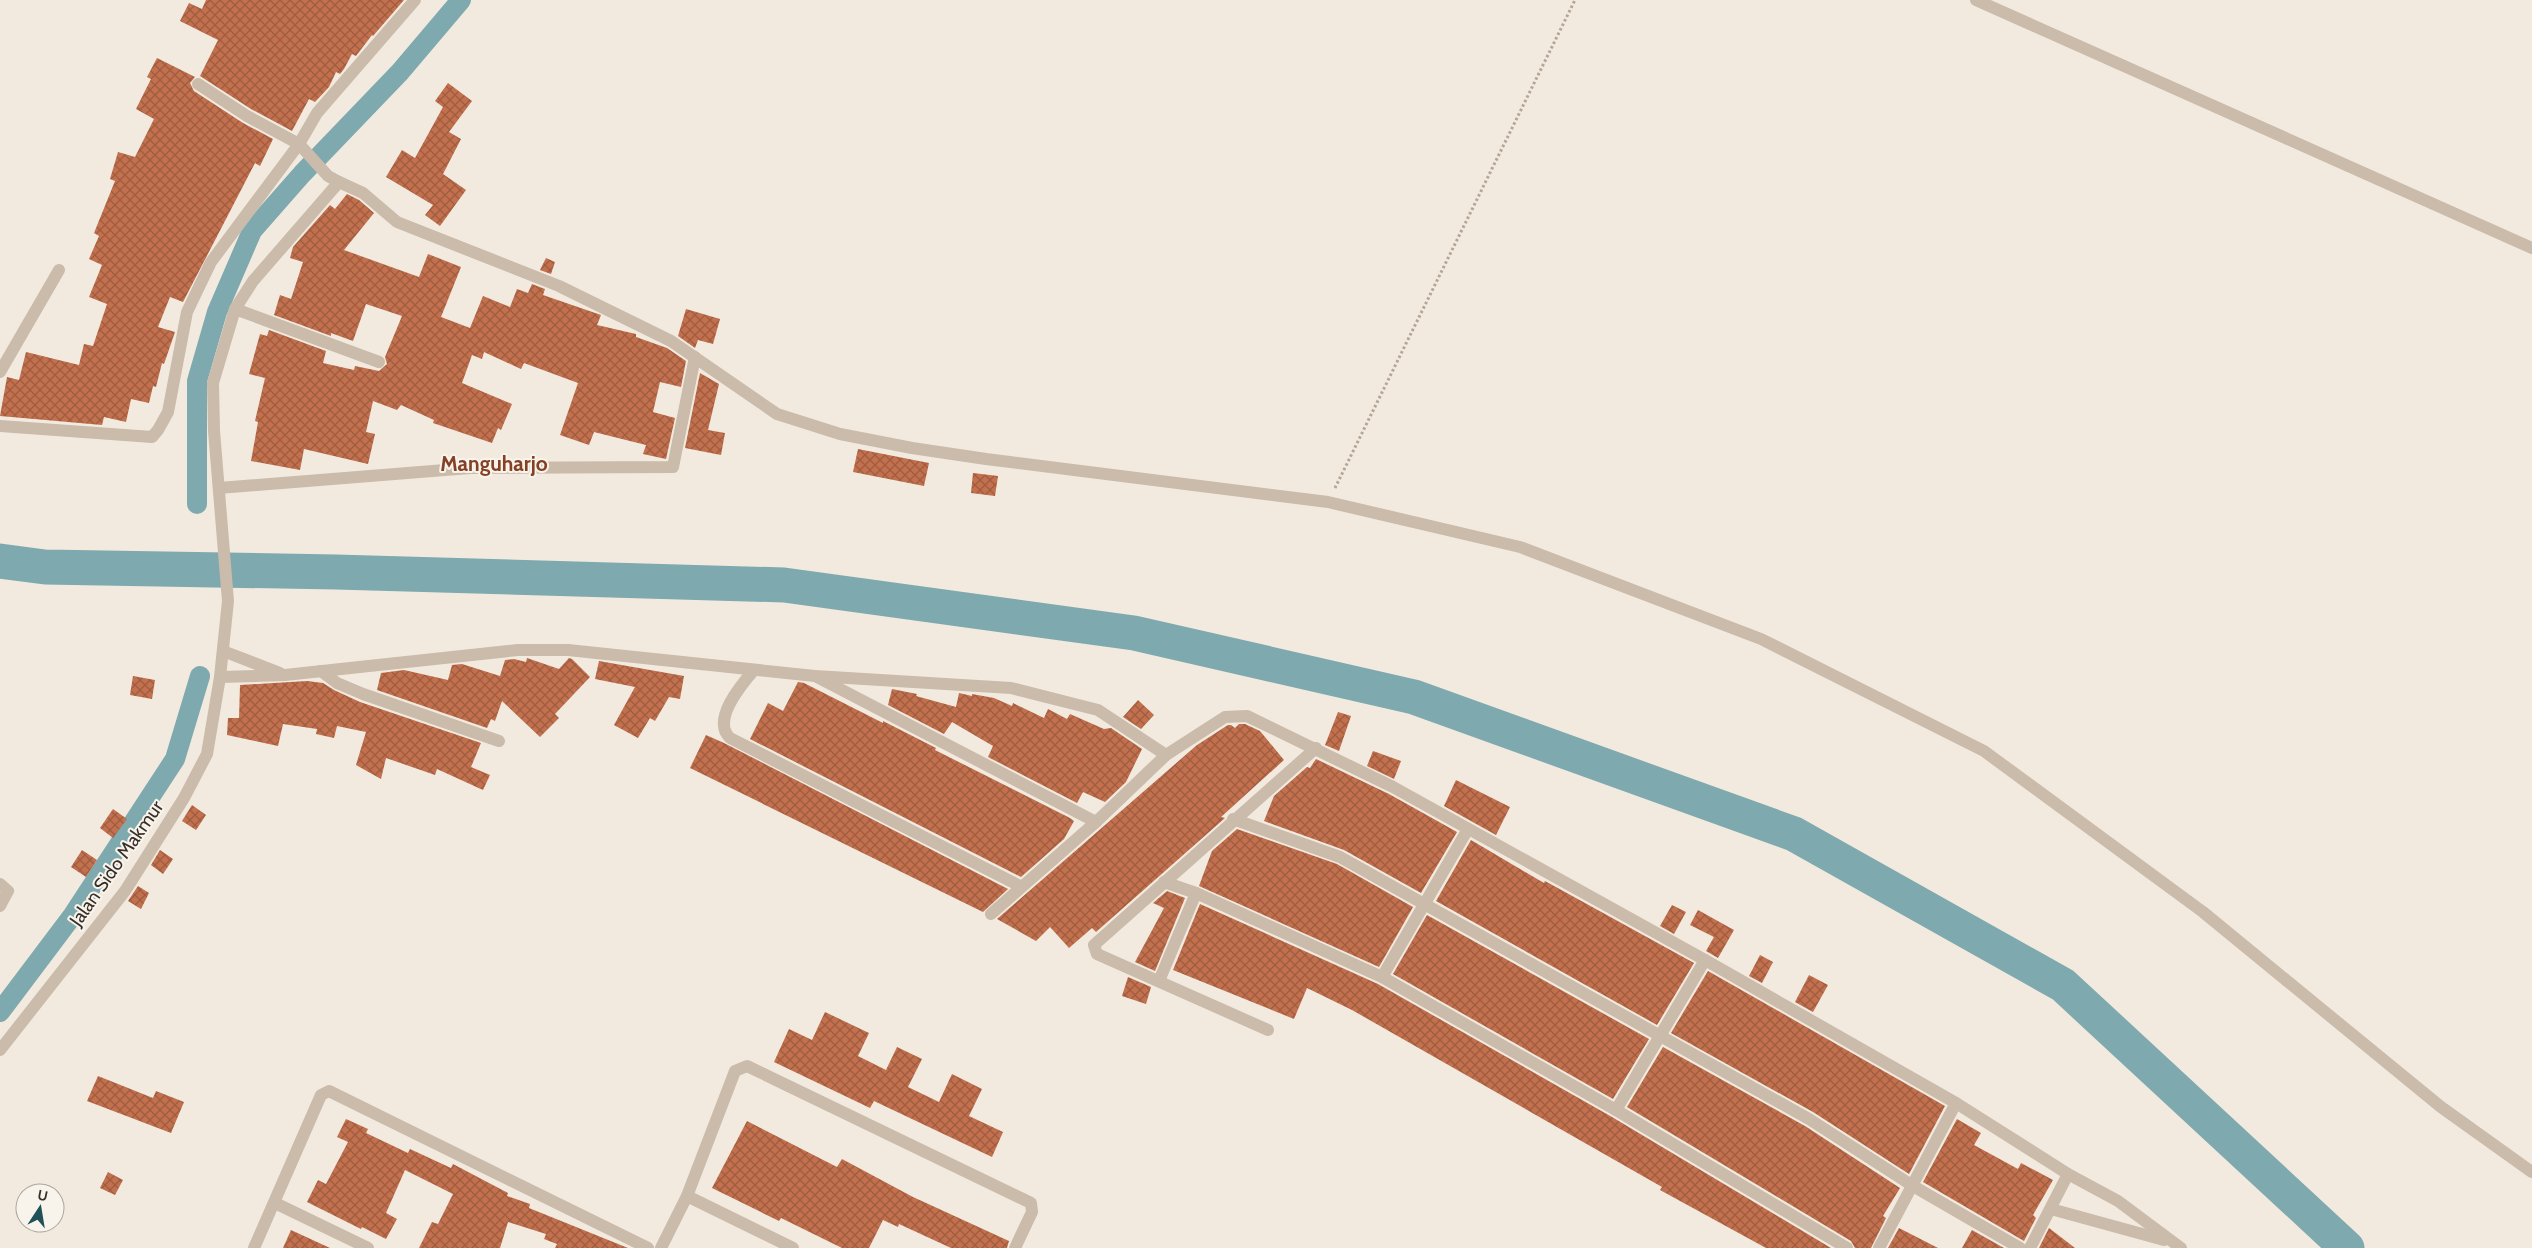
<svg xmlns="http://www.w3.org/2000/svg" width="2532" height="1248" font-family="Cabin,sans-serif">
<defs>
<pattern id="building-cross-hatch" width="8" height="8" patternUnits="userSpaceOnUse" patternTransform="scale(1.25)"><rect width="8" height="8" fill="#c2704d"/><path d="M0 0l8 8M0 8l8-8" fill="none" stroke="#9f5c40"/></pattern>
</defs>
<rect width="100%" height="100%" fill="#f2eadf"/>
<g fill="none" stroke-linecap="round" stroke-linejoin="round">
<!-- canal -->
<g stroke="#7ea9ae" stroke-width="20">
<polyline points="197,504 197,381 217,312 252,231 302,174 400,72 461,0"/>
<polyline points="0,1012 73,915 175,759 200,676"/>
</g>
<!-- river -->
<polyline stroke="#7ea9ae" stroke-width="35" points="0,561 45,567 336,572 784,585 1134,633 1414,697 1794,834 2063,985 2347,1248"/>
</g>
<!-- building -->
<g fill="url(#building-cross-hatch)">
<polygon points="206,0 404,0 373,36 372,35 356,56 352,54 344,69 340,74 336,72 329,87 315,102 309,99 292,131 251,109 200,76 218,40 180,21 189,3 202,9"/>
<polygon points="157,58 195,77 190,83 194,91 243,123 273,139 260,166 255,163 183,302 170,297 158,327 175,332 164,364 162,363 156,387 153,386 149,403 131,399 126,422 104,417 102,425 0,416 7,377 19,380 26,352 79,365 84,344 93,346 107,304 89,297 102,265 89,259 99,236 94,233 115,181 110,179 118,152 135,157 154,119 136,109 151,79 147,77"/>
<polygon points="448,83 472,101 449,132 461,139 443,174 466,190 440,226 425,215 433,205 386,177 402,150 415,158 443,107 435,101"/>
<polygon points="347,194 359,200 374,213 344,250 419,277 428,254 461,267 441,317 470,328 483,296 510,307 517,289 528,293 532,284 545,289 543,295 601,315 597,325 636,334 636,337 667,348 686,361 681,387 660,382 653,412 675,418 666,459 643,454 646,445 594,432 589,445 560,435 578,383 524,363 521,369 484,352 482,359 472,355 462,383 512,404 501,430 498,428 492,443 433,423 434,420 401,405 397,410 373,401 366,432 375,434 368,464 304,449 300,470 251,461 258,422 255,421 265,378 249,374 260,334 267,336 269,330 326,351 323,363 354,370 355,366 379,371 387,364 385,357 402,316 366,304 353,341 331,333 331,336 274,315 280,295 291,299 303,262 290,258 293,247 330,205 335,209"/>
<polygon points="546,258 555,262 551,274 540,270"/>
<polygon points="686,309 720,319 713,344 698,340 695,348 678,336"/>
<polygon points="700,373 719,384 708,430 725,433 721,455 685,448"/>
<polygon points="858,449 929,463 924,486 853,472"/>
<polygon points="973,473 998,476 995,496 971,493"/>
<polygon points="527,658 559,669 569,658 572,659 590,677 555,714 559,718 540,737 502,701 495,721 491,719 487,728 377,690 381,673 404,670 448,680 452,665 462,664 500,676 505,660 514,659 526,662"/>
<polygon points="599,661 684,676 680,699 669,697 655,721 650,718 638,738 614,725 635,687 595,679"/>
<polygon points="133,676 155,680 152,699 130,695"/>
<polygon points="307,681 323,683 334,690 360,702 481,743 471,767 490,775 483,790 437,769 435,775 386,758 381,779 356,765 366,732 337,726 334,738 316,734 317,729 283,724 278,746 227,735 228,718 239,718 240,685"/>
<polygon points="798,682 804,683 883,723 883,721 936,748 935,750 1070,818 1074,821 1064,839 1021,877 750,739 768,703 783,711"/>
<polygon points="892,689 917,694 916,696 956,707 959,693 972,696 972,694 994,698 1012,706 1013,703 1044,718 1048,709 1067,719 1070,714 1104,729 1111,728 1142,749 1126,782 1105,802 1083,792 1077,803 988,757 993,746 952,722 944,734 888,705"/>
<polygon points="1138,700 1154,715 1141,729 1123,717"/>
<polygon points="1338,712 1351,716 1339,751 1325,745"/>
<polygon points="1239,724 1245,724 1260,731 1284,760 1221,817 1225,818 1096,932 1092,928 1069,948 1050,927 1036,941 997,919 1197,745 1228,725 1231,725 1235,728"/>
<polygon points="706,735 724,743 1008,889 983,912 690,768"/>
<polygon points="1373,751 1401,761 1394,779 1367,766"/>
<polygon points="1316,759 1389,794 1457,832 1421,893 1344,850 1264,821 1274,796 1307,767 1310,768"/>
<polygon points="1456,780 1510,807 1496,835 1444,806"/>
<polygon points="192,805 206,815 196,830 182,821"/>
<polygon points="113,809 127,819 113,838 100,828"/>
<polygon points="1237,829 1337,864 1413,907 1379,967 1199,886 1212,851"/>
<polygon points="1471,840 1544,883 1545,881 1694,963 1657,1025 1436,901"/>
<polygon points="82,850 97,860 86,877 71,867"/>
<polygon points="160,850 173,859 163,874 151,865"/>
<polygon points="138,886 149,893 141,909 128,901"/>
<polygon points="1167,891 1185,898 1155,971 1135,962 1164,908 1153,903"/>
<polygon points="1200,904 1378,984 1612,1117 1831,1248 1766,1248 1660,1190 1662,1187 1352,1010 1307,988 1294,1019 1173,970"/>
<polygon points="1672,905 1686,912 1674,934 1660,926"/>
<polygon points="1698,910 1734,930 1718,958 1706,951 1714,937 1690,925"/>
<polygon points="1427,915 1649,1039 1613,1099 1393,974"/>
<polygon points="1760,955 1773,962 1762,983 1749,976"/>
<polygon points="1708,971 1945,1106 1909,1174 1813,1112 1671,1033"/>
<polygon points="1809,975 1828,985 1813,1012 1795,1002"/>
<polygon points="1128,977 1151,987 1146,1004 1122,996"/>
<polygon points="825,1012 869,1033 858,1056 886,1070 897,1047 922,1059 908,1087 939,1102 952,1074 982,1089 969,1116 1003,1132 992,1157 874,1101 870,1108 774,1062 789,1029 812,1040"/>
<polygon points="1663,1047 1805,1126 1900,1188 1883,1216 1886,1218 1871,1248 1855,1248 1851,1241 1627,1107"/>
<polygon points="98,1076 153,1098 156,1091 184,1102 171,1133 87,1101"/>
<polygon points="346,1119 368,1129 366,1133 408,1153 410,1149 451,1168 453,1164 508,1193 507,1196 530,1204 529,1208 628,1248 555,1248 557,1244 544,1239 546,1234 508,1222 500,1248 419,1248 432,1222 438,1224 453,1194 405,1170 386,1213 397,1219 386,1239 362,1227 361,1229 307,1202 318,1180 326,1184 348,1142 337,1137"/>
<polygon points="1957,1119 1981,1133 1974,1145 2018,1169 2021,1163 2053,1180 2033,1215 2036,1218 2024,1241 1923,1182"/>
<polygon points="747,1121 837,1167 842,1159 913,1197 1009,1241 1007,1248 951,1248 899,1224 898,1227 883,1220 869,1248 842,1248 781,1218 779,1221 712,1188"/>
<polygon points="108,1172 123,1180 115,1195 100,1188"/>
<polygon points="1899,1228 1938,1248 1888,1248"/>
<polygon points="2049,1228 2075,1248 2039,1248"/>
<polygon points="291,1230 330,1248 283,1248"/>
<polygon points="1972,1230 2004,1248 1962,1248"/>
</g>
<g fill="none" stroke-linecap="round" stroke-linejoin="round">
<!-- path -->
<polyline stroke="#b6a595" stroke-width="3" stroke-dasharray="2.5 2.5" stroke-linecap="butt" points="1335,488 1575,0"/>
<!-- minor -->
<g stroke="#cabbab" stroke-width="12">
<polyline points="1976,0 2532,248"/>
<polyline points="339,182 363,193 397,222 559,286 671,341 777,414 840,434 912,448 986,459 1328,502 1520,547 1761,639 1984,751 2203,912 2441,1107 2532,1172"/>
<polyline points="235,309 379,362"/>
<polyline points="0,372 59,270"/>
<polyline points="0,426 152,437 158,430 168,412 187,312 211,262 299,144 247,116 198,84"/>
<polyline points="219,488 470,468 673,467 695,357"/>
<polyline points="223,651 280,673"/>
<path d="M754,670C741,685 711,720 730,738L1020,886"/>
<polyline points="321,671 337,683 363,694 499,741"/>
<polyline points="815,676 1096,822 1166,755 1225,717 1247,716 1393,787 1705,960 1956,1103 2068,1174 2118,1201 2181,1248"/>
<polyline points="220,677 285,675 518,650 568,650 815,676 1011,688 1098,710 1166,755"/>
<polyline points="1233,819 1340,857 1809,1119 1913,1186 2020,1248"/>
<polyline points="1164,882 1196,893 1382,977 1616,1110 1847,1248"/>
<polyline points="0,884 8,891 0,906"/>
<polyline points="991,914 1096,822"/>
<polyline points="1382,977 1468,829"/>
<polyline points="1159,981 1196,893"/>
<polyline points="1268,1030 1097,954 1094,945 1316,748"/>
<polyline points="0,1050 125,891 184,798 207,754 220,677 228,601 214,431 213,383 235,309 253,281 339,182 328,176 299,144 317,113 415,0"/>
<polyline points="1616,1110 1705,960"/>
<polyline points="687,1196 793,1248"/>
<polyline points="275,1203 368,1248"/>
<polyline points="2051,1209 2164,1240"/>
<polyline points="254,1248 321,1095 329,1091 648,1248"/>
<polyline points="661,1248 687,1196 735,1071 747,1066 1031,1203 1032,1212 1015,1248"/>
<polyline points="1879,1248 1956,1103"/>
<polyline points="2030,1248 2068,1174"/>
</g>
</g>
<g text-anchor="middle" stroke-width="4" stroke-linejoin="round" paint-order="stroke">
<!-- street labels -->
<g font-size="19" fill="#382f2a" stroke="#f9f4eb">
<text transform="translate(116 863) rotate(-55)" y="7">Jalan Sido Makmur</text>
</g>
<!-- quarter labels -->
<g font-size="21" font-weight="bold" fill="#844126" stroke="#f9f4eb">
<text x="494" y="471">Manguharjo</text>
</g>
</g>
<!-- north arrow -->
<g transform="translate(40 1208) rotate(12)"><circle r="24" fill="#f9f4eb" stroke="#aca59e"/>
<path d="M0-4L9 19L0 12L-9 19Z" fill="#205158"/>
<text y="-8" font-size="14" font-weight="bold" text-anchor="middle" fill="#382f2a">U</text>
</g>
</svg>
